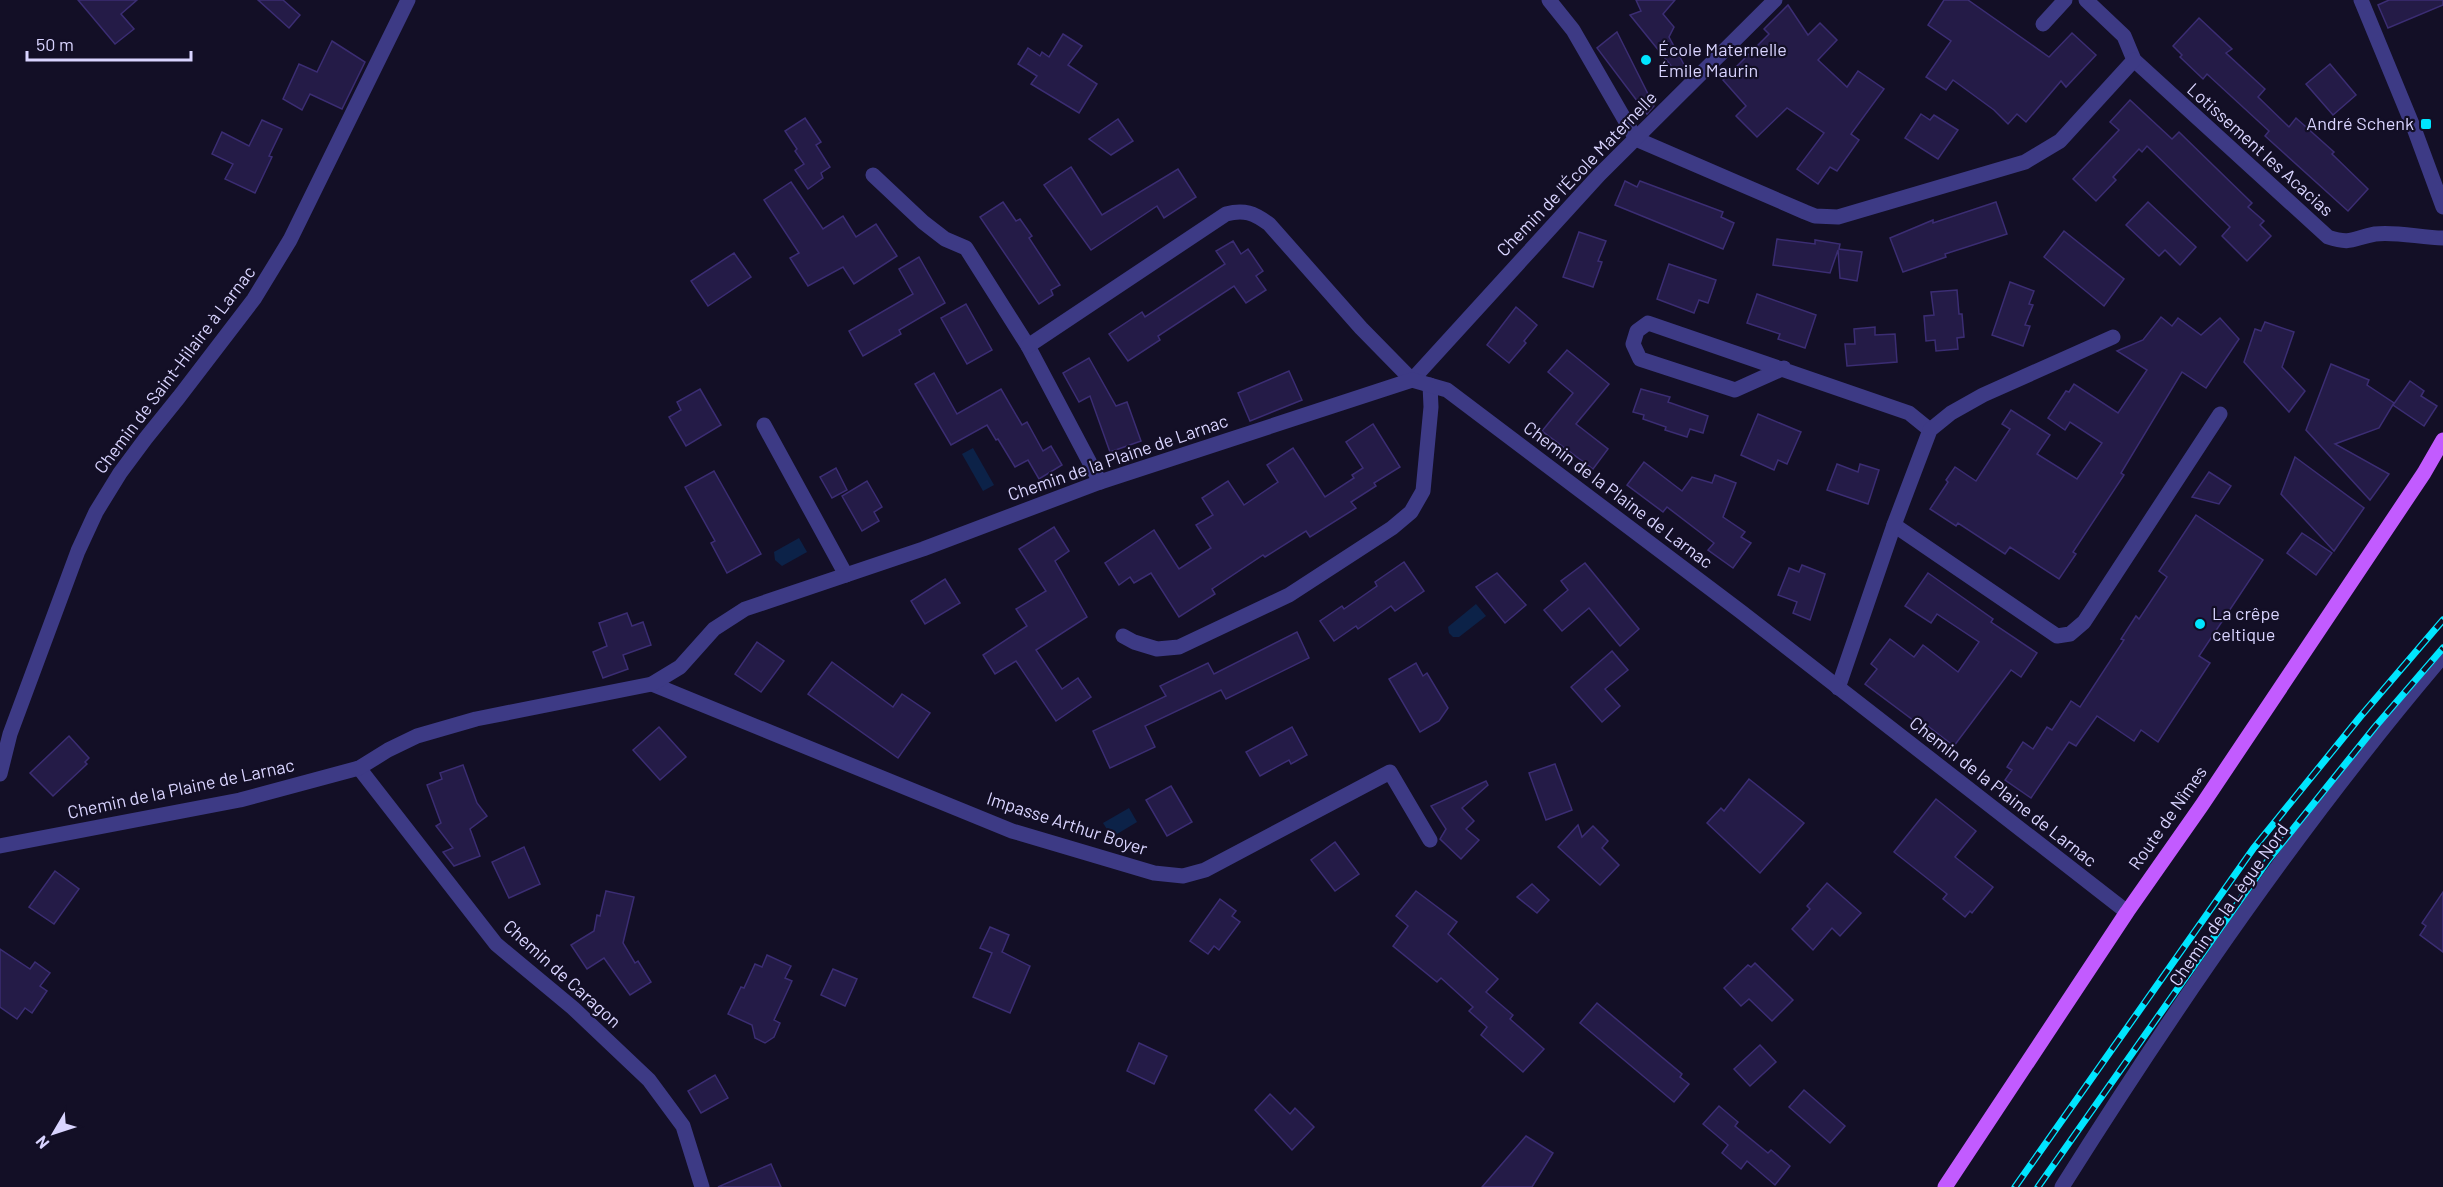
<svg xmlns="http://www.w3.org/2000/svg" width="2443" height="1187" font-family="Barlow,sans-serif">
<rect width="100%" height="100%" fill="#130f26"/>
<!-- water -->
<g fill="#0c2248">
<polygon points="973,448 994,485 983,491 962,454"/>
<polygon points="799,538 807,552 782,566 775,560 774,552"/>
<polygon points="1476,604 1486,616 1459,637 1453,637 1449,633 1448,627"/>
<polygon points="1129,808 1137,822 1112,837 1103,823"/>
</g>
<!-- building -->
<g fill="#241b47" stroke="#3b2d73" stroke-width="1.5">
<polygon points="78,0 137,0 121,14 134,29 115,44"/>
<polygon points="258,0 283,0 300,15 289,28"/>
<polygon points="1636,0 1675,0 1663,14 1674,27 1669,37 1688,72 1681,78 1630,15 1641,11"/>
<polygon points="1944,0 1968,0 2049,57 2072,33 2096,55 2066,87 2061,81 2026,122 2017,114 2008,124 1994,110 1953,80 1946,90 1926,77 1951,41 1928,25"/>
<polygon points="2389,0 2443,0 2443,5 2388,28 2378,5"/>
<polygon points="1788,5 1808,35 1820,23 1837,40 1818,60 1847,87 1858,71 1884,89 1851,134 1859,140 1837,171 1830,167 1818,184 1797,169 1824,133 1787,108 1757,137 1736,116 1746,106 1723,80 1769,34 1764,29"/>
<polygon points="2199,18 2232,49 2226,53 2265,89 2258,97 2289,127 2296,118 2334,152 2332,154 2368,189 2348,211 2265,136 2269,131 2207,74 2203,79 2180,57 2182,55 2173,46"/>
<polygon points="1617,32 1654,106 1647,114 1597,48"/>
<polygon points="1063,34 1082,46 1068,65 1097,84 1079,113 1031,84 1037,76 1018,64 1028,48 1040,56 1042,52 1049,57"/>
<polygon points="332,41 365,62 342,109 310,94 302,110 283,99 299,64 317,72"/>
<polygon points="2330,64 2356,95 2333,115 2306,84"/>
<polygon points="2130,100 2172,139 2179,132 2252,203 2248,207 2264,221 2260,225 2271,236 2247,261 2222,236 2230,227 2147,146 2142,152 2139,149 2113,177 2116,180 2096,201 2073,179 2119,130 2110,122"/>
<polygon points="1921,114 1930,120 1934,115 1958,130 1938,159 1905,138"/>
<polygon points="805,118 821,142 816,145 830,167 821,173 823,178 808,189 795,170 804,164 795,151 797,149 785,131"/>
<polygon points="1118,119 1133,141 1111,155 1089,139"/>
<polygon points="262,120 282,129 269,156 272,157 255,193 225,179 233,164 212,154 222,132 249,146"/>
<polygon points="1071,167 1102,215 1178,169 1196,197 1164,218 1157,206 1091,250 1044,185"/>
<polygon points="1625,181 1637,187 1640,181 1723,212 1721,217 1734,223 1723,249 1615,205"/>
<polygon points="791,182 823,229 843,216 856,237 876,224 897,256 854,284 843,267 808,286 790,258 799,253 764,200"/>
<polygon points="1003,202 1016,221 1020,219 1032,236 1029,238 1060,285 1051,290 1053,295 1039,304 980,217"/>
<polygon points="1996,202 2007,234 1945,254 1946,257 1903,272 1890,238 1933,220 1933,223"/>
<polygon points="2148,202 2196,247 2180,265 2165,250 2159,256 2126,225"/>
<polygon points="2064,231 2124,279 2104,306 2044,257"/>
<polygon points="1579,232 1606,241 1598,261 1602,262 1593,287 1563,277"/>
<polygon points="1777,239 1815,244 1815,240 1840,244 1839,249 1862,252 1857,281 1840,278 1838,250 1830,273 1773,265"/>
<polygon points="1233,241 1241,254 1248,249 1263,271 1256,276 1266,290 1246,303 1234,286 1158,336 1160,340 1128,361 1109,334 1142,312 1145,317 1225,264 1216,251"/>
<polygon points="734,253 751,277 708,306 691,281"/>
<polygon points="919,257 945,303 899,330 901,334 863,356 849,331 913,294 899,269"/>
<polygon points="1669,264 1716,280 1708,303 1699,300 1694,313 1657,299"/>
<polygon points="2010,282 2034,291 2029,304 2033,305 2025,325 2030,326 2023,346 1992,335"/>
<polygon points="1957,290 1959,314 1962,314 1964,337 1957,338 1958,349 1936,351 1935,340 1926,341 1924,316 1934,315 1931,292"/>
<polygon points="1757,294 1816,315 1805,348 1778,339 1780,334 1747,323"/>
<polygon points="966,304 992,350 967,364 941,318"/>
<polygon points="1516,307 1537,325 1524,341 1526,343 1509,363 1487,345"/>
<polygon points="2161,317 2172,326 2178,318 2201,335 2220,318 2239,339 2206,388 2182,372 2121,473 2124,475 2073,552 2076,554 2059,579 2010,547 2005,554 1958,523 1956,526 1930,509 1948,482 1946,480 1955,467 1976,481 2010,429 2002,424 2011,410 2050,435 2037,454 2077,479 2102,443 2070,422 2065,430 2048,418 2066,391 2069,392 2074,384 2118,413 2147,370 2117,351 2143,340"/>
<polygon points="2265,322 2294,332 2282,367 2305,391 2289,412 2244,362 2255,329 2261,331"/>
<polygon points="1875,327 1875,335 1895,334 1897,362 1847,366 1845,344 1855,344 1854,329"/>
<polygon points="1567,350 1609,384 1576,424 1608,449 1593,469 1542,431 1573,393 1548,372"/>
<polygon points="1089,358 1116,406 1127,402 1141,441 1110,452 1090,396 1079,402 1063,373"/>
<polygon points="2331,364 2369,380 2367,385 2394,403 2379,428 2335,444 2389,474 2370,500 2306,430"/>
<polygon points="1289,371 1302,400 1250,421 1238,393"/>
<polygon points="934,373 957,414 1001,389 1022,425 1027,422 1043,451 1051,446 1062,465 1039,479 1028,460 1015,467 998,439 996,440 987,425 951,445 915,384"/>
<polygon points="2410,381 2424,391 2421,396 2437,406 2424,426 2393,405"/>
<polygon points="700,389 721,425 686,446 669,417 681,410 677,402"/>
<polygon points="1641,389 1670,397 1668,402 1708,416 1703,433 1690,429 1687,437 1665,430 1666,427 1643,419 1644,415 1633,412"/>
<polygon points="1758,414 1801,432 1787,464 1778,460 1774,470 1741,455"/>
<polygon points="1373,424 1400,467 1374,483 1376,486 1351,502 1356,508 1310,537 1306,531 1265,557 1263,555 1212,589 1215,594 1179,617 1151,573 1134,583 1130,577 1119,585 1105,563 1154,530 1179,569 1211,548 1196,525 1213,515 1202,498 1228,481 1244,505 1278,482 1267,465 1293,448 1325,497 1354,478 1352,475 1363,468 1346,442"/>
<polygon points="2295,457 2364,508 2334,551 2281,494"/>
<polygon points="1644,462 1682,491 1692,477 1712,483 1715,475 1736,483 1723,517 1745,532 1741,537 1751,543 1733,568 1708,550 1714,543 1667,507 1663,512 1627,485"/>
<polygon points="1837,464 1858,472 1860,464 1879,470 1868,504 1827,490"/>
<polygon points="836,468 847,490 832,498 820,477"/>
<polygon points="714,471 761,554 727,573 711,543 715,541 685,487"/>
<polygon points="2209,472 2231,486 2219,504 2192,497"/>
<polygon points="867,481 882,507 874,512 879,521 862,531 842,496"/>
<polygon points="2196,515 2263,560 2199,656 2210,663 2158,742 2141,730 2134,741 2097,716 2076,746 2069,742 2031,798 2005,780 2012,770 2007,767 2023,742 2033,749 2047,727 2052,730 2071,701 2080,707 2124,640 2121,639 2136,616 2139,619 2167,577 2159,571"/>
<polygon points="1054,527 1069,551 1055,561 1087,617 1036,650 1062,689 1078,678 1091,697 1056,721 1016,661 995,674 983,655 1027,626 1016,609 1046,591 1019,549"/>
<polygon points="2302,533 2332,553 2316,575 2287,553"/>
<polygon points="1404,562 1424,591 1395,611 1391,606 1358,629 1356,626 1334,641 1320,621 1342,606 1344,609 1377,586 1375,582"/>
<polygon points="1585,563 1639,629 1620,646 1589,608 1562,631 1544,610 1568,590 1561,581"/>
<polygon points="1802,565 1825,574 1810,620 1793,613 1797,602 1778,595 1789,568 1799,572"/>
<polygon points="1497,573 1526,605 1505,623 1476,587"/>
<polygon points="1928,573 1993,619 1991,622 2037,653 2021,677 2011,670 1954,746 1916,717 1913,720 1865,684 1877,669 1871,664 1890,639 1914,657 1923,645 1958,672 1979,642 1937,614 1931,623 1905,606"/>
<polygon points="945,579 960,603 925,624 911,601"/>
<polygon points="627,613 632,626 643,622 651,645 623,655 628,669 603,678 593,652 607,646 599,623"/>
<polygon points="1297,632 1309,658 1226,699 1221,690 1145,726 1155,747 1110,768 1093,731 1166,696 1160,686 1208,663 1214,674"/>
<polygon points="757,642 784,661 761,692 735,674"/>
<polygon points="1612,651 1628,670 1605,689 1620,706 1602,722 1571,687"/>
<polygon points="832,662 893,707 902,694 930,713 898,758 808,694"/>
<polygon points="1416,663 1423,676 1427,673 1448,708 1439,721 1420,732 1389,679"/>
<polygon points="659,727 686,757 660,780 633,750"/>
<polygon points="1292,727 1307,755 1291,764 1289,760 1260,776 1246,752"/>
<polygon points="69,736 89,758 85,762 87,764 53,796 30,773"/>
<polygon points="1555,764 1572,810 1546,820 1529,773"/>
<polygon points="463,765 477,803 487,816 470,829 480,856 454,866 443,852 453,848 436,826 441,823 427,785 442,779 440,773"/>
<polygon points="1749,779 1804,823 1760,873 1707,823 1721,808 1724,811"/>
<polygon points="1486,781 1488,785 1462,808 1474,821 1466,829 1479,840 1461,859 1440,839 1446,829 1431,806"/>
<polygon points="1171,786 1192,822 1167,836 1146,800"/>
<polygon points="1936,799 1976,831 1955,857 1993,887 1972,913 1970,911 1965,917 1943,899 1947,894 1894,852"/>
<polygon points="1578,825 1582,837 1593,826 1608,841 1602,848 1619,865 1600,885 1558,847"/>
<polygon points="1335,842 1359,874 1335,891 1311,860"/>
<polygon points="524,847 540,884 509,898 492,862"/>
<polygon points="55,871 79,889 54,924 29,907"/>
<polygon points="1827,883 1861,913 1840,936 1832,928 1813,950 1792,929 1810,909 1807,906"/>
<polygon points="1532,884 1549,900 1537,913 1517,897"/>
<polygon points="606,891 634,897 623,943 635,963 638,961 651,982 630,995 604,958 587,969 571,945 594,931 597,915 600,916"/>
<polygon points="1416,891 1457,922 1448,934 1498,979 1486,992 1513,1015 1510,1019 1544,1049 1523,1072 1481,1035 1487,1027 1469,1011 1473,1007 1441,978 1437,982 1393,946 1408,926 1396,916"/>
<polygon points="2443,892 2443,952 2420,935 2426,926 2422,923"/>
<polygon points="1220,899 1236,911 1232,916 1240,922 1219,950 1214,946 1208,954 1190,941"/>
<polygon points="990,927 1009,935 1002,952 1030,966 1010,1013 973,997 992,953 980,948"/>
<polygon points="0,949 30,969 35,962 50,973 40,986 47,991 32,1013 25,1008 17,1019 0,1007"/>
<polygon points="767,955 791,966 785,978 792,981 774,1020 780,1023 774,1037 765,1043 755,1038 752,1025 728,1014 741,987 744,988 755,964 762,967"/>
<polygon points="1755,963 1793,1000 1772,1021 1749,999 1741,1006 1724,988 1748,965 1751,967"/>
<polygon points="833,969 857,979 845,1006 821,995"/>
<polygon points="1597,1003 1682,1074 1680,1077 1689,1084 1674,1102 1580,1023"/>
<polygon points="1139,1043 1167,1056 1154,1084 1127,1071"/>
<polygon points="1760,1045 1776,1062 1750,1086 1734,1069"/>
<polygon points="715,1075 728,1098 701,1113 688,1091"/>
<polygon points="1804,1090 1845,1126 1830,1143 1789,1107"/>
<polygon points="1270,1094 1290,1114 1295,1108 1314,1127 1292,1150 1255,1110"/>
<polygon points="1719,1106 1738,1122 1735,1126 1768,1153 1771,1150 1790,1166 1775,1185 1747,1161 1741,1169 1722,1153 1728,1145 1703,1124"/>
<polygon points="1526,1136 1553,1153 1532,1187 1482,1187"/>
<polygon points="771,1164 781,1187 718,1187"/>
</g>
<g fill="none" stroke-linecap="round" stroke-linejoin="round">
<!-- minor -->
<g stroke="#3d3a85" stroke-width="15">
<polyline points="1549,0 1573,30 1636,139"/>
<path d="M2086,0L2124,36L2134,60L2328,237C2352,245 2353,238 2375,234C2395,231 2422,238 2443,238"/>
<polyline points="2361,0 2415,131 2443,207"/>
<polyline points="2043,24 2065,0"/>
<polyline points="1636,139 1805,212 1815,216 1838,217 2025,162 2060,141 2134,60"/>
<polyline points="873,175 923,222 945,239 966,248 1028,346 1100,482"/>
<path d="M1028,346L1226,214C1244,209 1254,213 1269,224L1361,328L1412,380L1599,175L1775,0"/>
<polyline points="1784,368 1735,390 1640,359 1633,344 1637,331 1648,323 1909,413 1930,430"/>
<polyline points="764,425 846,575"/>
<polyline points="1894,525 2057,636 2070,634 2084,622 2220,414"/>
<polyline points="1123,636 1134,642 1157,649 1179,647 1289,595 1392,528 1411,512 1423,491 1431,407 1430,385"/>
<polyline points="652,684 1012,831 1154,873 1183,876 1205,870 1390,772 1430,840"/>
<polyline points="1838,688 1894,525 1930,430 1951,413 1983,395 2113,337"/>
<polyline points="359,768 496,944 573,1008 649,1080 683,1126 702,1187"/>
<polyline points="0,774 10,734 78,551 96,512 120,473 146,438 179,397 254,299 290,240 408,0"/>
<polyline points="0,846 240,800 359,768 388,750 417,736 476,719 652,684 680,667 714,629 745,609 923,549 1100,482 1412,380 1447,390 1740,611 2127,912"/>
<path d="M2062,1187C2178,1003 2302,822 2443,656"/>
</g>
<!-- major -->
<polyline stroke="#c25bff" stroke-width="15" points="1945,1187 2127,912 2202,805 2424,473 2443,440"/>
<defs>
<g id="rail">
<polyline points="2015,1187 2253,849 2360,717 2443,620"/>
<polyline points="2038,1187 2269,859 2375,727 2443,648"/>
</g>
</defs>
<!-- rail casing -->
<use href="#rail" stroke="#00e5ff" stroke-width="7"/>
<!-- rail -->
<use href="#rail" stroke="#130f26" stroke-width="4.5" stroke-dasharray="14" stroke-linecap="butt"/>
</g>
<!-- markers -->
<g fill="#00e5ff" stroke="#130f26" stroke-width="2">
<circle cx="1646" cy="60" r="6"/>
<rect x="2420" y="118" width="12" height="12" rx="3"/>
<circle cx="2200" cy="624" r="6"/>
</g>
<g text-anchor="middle" stroke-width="4.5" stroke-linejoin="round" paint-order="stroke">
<!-- poi labels -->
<g font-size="18" fill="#d9d4ff" stroke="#130f26" text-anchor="start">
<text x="1658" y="56">École Maternelle<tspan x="1658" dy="21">Émile Maurin</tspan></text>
<text x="2414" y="130" text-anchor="end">André Schenk</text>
<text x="2212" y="620">La crêpe<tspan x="2212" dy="21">celtique</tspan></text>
</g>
<!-- street labels -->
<g font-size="18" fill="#d9d4ff" stroke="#130f26">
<text transform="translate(2260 150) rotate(42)" y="6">Lotissement les Acacias</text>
<text transform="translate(1577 174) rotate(-46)" y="6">Chemin de l'École Maternelle</text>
<text transform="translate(175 370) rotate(-53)" y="6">Chemin de Saint-Hilaire à Larnac</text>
<text transform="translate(1118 458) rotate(-19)" y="6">Chemin de la Plaine de Larnac</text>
<text transform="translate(1618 495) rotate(37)" y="6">Chemin de la Plaine de Larnac</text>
<text transform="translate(181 789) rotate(-12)" y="6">Chemin de la Plaine de Larnac</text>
<text transform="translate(2003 792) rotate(38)" y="6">Chemin de la Plaine de Larnac</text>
<text transform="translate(2168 818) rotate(-55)" y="6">Route de Nîmes</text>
<text transform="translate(1067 824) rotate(18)" y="6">Impasse Arthur Boyer</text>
<text transform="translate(2229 905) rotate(-55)" y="6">Chemin de la Lègue Nord</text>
<text transform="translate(562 974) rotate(42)" y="6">Chemin de Caragon</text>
</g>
</g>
<!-- north arrow -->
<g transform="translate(54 1133) rotate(231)" stroke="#130f26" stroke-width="4.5" paint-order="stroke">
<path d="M0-4.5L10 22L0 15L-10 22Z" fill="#d9d4ff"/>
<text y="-9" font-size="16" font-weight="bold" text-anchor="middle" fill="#d9d4ff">N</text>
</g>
<!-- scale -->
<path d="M27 51v9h164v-9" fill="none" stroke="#d9d4ff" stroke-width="3"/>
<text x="36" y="51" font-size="18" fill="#d9d4ff" stroke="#130f26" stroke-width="4.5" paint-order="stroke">50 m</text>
</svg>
